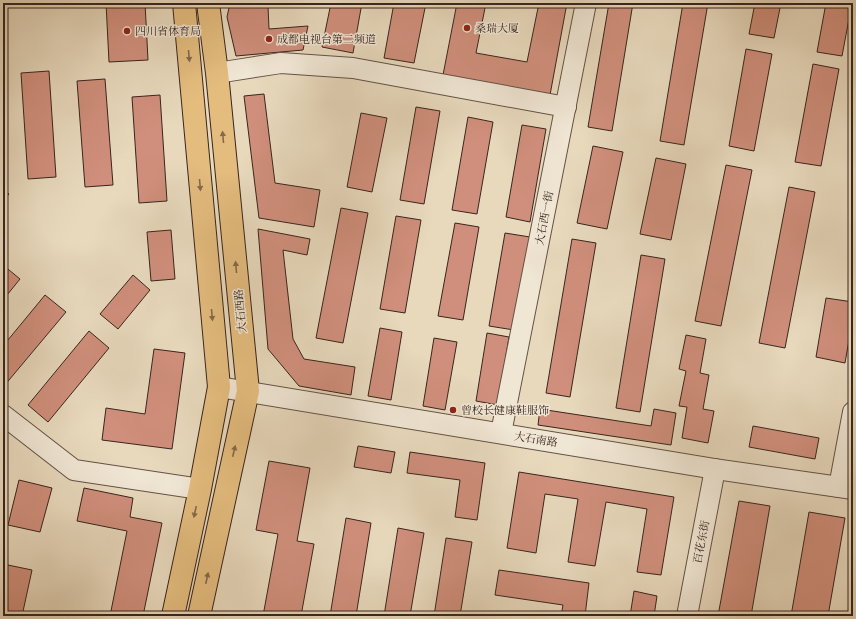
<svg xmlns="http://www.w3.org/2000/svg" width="856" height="619" font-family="'IM FELL Great Primer','Noto Serif SC',serif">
<rect width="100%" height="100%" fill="#e8d9bd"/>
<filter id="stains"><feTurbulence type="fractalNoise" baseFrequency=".005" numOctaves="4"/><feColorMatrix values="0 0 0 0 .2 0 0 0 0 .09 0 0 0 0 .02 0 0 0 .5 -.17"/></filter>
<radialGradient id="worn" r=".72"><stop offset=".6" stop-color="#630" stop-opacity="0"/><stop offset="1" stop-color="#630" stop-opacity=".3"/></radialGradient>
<!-- building -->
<g fill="#d08f7c" stroke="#38251e">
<polygon points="106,3 145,3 148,60 109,62"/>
<polygon points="230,3 270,3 268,6 269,29 308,26 303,50 236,56 227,17"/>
<polygon points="331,3 362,3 353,53 322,47"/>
<polygon points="394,3 426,3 414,63 384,58"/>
<polygon points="457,3 486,3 476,53 527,62 539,3 567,3 550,95 443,75"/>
<polygon points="609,3 633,3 612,131 588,127"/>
<polygon points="683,3 708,3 684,145 660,141"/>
<polygon points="755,3 781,3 774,38 749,34"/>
<polygon points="826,3 852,3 842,56 817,52"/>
<polygon points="746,49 772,54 754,151 729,146"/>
<polygon points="813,64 839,69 821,166 795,162"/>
<polygon points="49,71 56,177 28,179 21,73"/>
<polygon points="105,79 113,185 85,187 77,81"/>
<polygon points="264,94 275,183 320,190 314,227 259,218 244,96"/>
<polygon points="160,95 167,201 139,203 132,97"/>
<polygon points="416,107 440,111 424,204 400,200"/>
<polygon points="361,113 387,118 372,192 347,187"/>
<polygon points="468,117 493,122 477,214 452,210"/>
<polygon points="522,125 546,129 530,222 506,217"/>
<polygon points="593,146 623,152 607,229 577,223"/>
<polygon points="656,158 686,164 671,240 640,234"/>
<polygon points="726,165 752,170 721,326 695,321"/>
<polygon points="789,187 815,192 785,348 759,343"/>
<polygon points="3,189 9,194 3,201"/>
<polygon points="341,208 368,213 343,343 316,338"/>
<polygon points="396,216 421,220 405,313 380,309"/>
<polygon points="455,223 479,227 463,320 438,316"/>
<polygon points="258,229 310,239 307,255 283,250 293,339 304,359 355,367 351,395 299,386 268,349"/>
<polygon points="171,230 175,279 151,281 147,232"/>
<polygon points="505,233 530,237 514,330 489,326"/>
<polygon points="572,239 596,243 570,397 546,393"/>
<polygon points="641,255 665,259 640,412 616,408"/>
<polygon points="3,265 20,279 3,300"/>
<polygon points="133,275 150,290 118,329 100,314"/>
<polygon points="45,295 66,312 4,386 3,385 3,346"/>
<polygon points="826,298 853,302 853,317 845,363 816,357"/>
<polygon points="380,328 402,332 391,400 368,396"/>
<polygon points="89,331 109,348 48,422 28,405"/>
<polygon points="487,333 509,337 498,405 476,401"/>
<polygon points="686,335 706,339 700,373 709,375 703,409 714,411 708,443 682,438 687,407 679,406 686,371 679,369"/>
<polygon points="434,338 457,342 445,410 423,406"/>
<polygon points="154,349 185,353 172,449 102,440 106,408 145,414"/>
<polygon points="540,409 651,426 654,409 676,413 671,445 538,425"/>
<polygon points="753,426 819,438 815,459 749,447"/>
<polygon points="358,446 395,452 391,473 354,467"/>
<polygon points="410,452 485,463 477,520 455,517 460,480 407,473"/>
<polygon points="269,461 310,468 297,541 314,544 301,616 263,616 278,534 256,530"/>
<polygon points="519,472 674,497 661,575 637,572 647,509 606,502 595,566 568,562 578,499 545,494 536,553 507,548"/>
<polygon points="19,480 52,488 40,532 8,525"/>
<polygon points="84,488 133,498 130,517 162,523 143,616 110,616 127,531 77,521"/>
<polygon points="739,501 770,506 751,616 718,616"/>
<polygon points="809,512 845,518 828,616 791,616"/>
<polygon points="346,518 371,523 356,616 330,616"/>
<polygon points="398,528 424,533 410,616 384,616"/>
<polygon points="446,538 472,542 460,616 434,616"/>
<polygon points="3,564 32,570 22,616 3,616"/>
<polygon points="499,570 589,583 585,616 561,616 563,605 495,595"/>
<polygon points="634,591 657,596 654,616 630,616"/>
</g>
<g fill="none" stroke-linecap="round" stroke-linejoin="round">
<defs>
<g id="minor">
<polyline points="217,73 281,63 353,68 566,107"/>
<polyline points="219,387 715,469 853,489"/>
<polyline points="3,415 74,470 200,489"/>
<polyline points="501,433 586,3"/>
<polyline points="839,487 853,412"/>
<polyline points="687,616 715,469"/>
</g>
<g id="major">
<polyline points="173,616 200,489 219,387 184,3"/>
<polyline points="199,616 248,391 217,73 208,3"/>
</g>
</defs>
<!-- minor casing -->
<use href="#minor" stroke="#645246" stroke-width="22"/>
<!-- major casing -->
<use href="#major" stroke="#38251e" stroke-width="24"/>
<!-- minor -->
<use href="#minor" stroke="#f0e6d4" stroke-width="20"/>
<!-- major -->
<use href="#major" stroke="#e4bc7e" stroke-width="22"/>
</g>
<!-- one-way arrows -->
<defs><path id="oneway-solid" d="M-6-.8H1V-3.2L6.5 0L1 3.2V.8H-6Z"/></defs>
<g fill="#856949">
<use href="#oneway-solid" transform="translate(189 56) rotate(85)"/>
<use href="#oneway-solid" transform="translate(223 137) rotate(-95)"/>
<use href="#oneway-solid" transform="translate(200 185) rotate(85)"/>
<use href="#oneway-solid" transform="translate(236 267) rotate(-95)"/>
<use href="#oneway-solid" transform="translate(212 315) rotate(85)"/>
<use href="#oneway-solid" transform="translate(234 451) rotate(-77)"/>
<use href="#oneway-solid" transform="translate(195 512) rotate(102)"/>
<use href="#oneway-solid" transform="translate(207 578) rotate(-78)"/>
</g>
<!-- markers -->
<g fill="#8f2418" stroke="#f0e6d4" stroke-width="1.5">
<circle cx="467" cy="28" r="4"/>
<circle cx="127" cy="31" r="4"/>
<circle cx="269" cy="39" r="4"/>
<circle cx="453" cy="410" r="4"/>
</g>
<g text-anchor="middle" stroke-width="3" stroke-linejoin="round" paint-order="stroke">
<!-- poi labels -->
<g font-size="11" fill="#38251e" stroke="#f0e6d4" text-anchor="start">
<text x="475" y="32">桑瑞大厦</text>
<text x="135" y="35">四川省体育局</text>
<text x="277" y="43">成都电视台第二频道</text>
<text x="461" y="414">曾校长健康鞋服饰</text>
</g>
<!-- street labels -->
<g font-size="11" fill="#38251e" stroke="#f0e6d4">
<text transform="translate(544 218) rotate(-79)" y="4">大石西一街</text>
<text transform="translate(240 311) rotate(-95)" y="4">大石西路</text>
<text transform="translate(536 439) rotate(9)" y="4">大石南路</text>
<text transform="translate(701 542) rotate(-79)" y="4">百花东街</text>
</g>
</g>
<!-- margin -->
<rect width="856" height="619" fill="none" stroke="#e8d9bd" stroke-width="16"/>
<rect x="4" y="4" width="848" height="611" fill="none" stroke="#38251e" stroke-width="2"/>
<rect x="8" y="8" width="840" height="603" fill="none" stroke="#38251e"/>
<rect width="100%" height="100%" filter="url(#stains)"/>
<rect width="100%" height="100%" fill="url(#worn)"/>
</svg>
